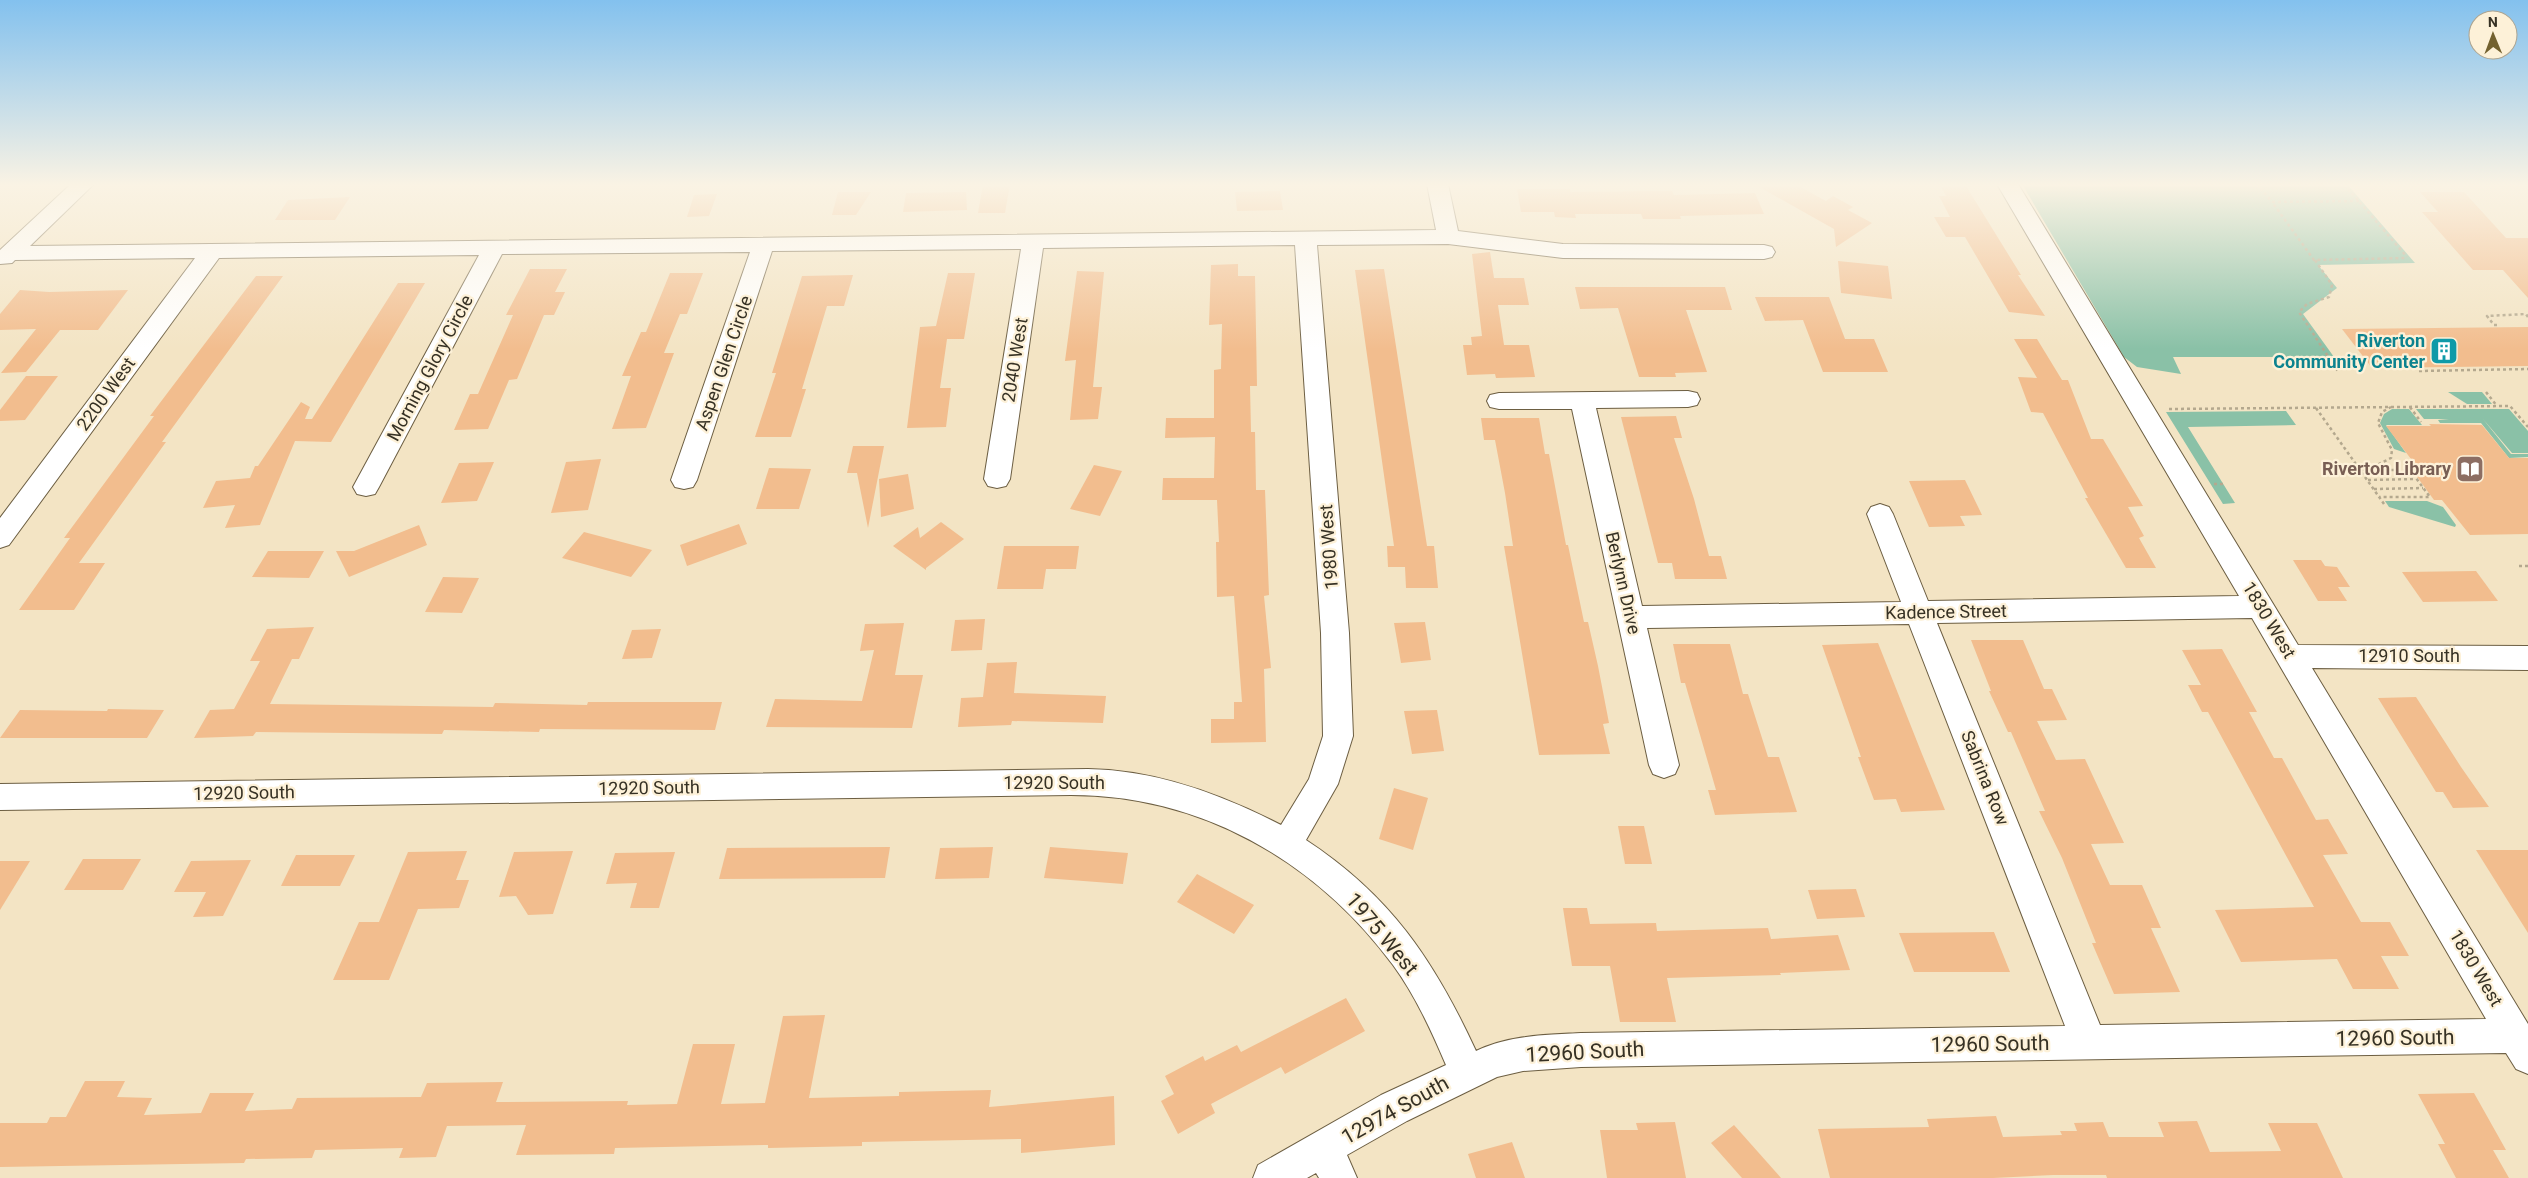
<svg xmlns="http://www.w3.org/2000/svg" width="2528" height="1178" font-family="Roboto,sans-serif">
<rect width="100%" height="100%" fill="#f3e4c4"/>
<!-- green -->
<g fill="#8ac1a7">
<polygon points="2022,184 2347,184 2415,263 2318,265 2337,288 2303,314 2334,357 2173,357 2181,374 2137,367 2124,357"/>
<polygon points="2448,392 2482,392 2492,404 2467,404"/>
<polygon points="2392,409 2409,409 2422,425 2386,425 2406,453 2394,449 2380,423 2384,414"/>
<polygon points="2416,409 2509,409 2528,431 2528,453 2512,453 2483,419 2511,454 2528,454 2528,457 2509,458 2481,423 2440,423 2438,420 2449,419 2424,419"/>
<polygon points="2286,411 2296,425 2188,427 2235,503 2223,504 2166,412"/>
<polygon points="2385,501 2427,501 2443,507 2456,525 2455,527 2389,507"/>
</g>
<!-- building -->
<g fill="#f2bd8e">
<polygon points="983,184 1010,184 1005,213 978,213"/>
<polygon points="1754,184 1795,184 1826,201 1833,196 1853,207 1848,210 1872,223 1836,247 1834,229"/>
<polygon points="1966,186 2021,275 2018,275 2045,316 2009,312 1965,237 1946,237 1934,217 1950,217 1939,196 1946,196 1941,187"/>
<polygon points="1517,189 1570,189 1570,192 1672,191 1674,195 1755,193 1764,214 1680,216 1681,219 1643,219 1641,214 1575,214 1576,218 1555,217 1554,212 1521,212"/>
<polygon points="1280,191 1283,210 1237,211 1235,192"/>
<polygon points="838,192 871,192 856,215 832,215"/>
<polygon points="966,192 967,210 903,212 906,193"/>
<polygon points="2420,192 2464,192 2506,238 2528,238 2528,298 2503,270 2473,270 2422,212 2438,212"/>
<polygon points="717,194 709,216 687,217 694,195"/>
<polygon points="350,197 335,220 275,220 288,200"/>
<polygon points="1490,252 1494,278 1524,278 1529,305 1498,305 1504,345 1529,345 1535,377 1496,378 1495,374 1467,375 1463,345 1472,345 1471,337 1482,336 1472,254"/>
<polygon points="1838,261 1888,266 1892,299 1841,293"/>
<polygon points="1238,264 1238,276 1255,276 1257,386 1250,386 1251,432 1255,432 1256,490 1265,490 1269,595 1264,596 1271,668 1264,669 1266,742 1211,743 1211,719 1234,719 1234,702 1242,702 1234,596 1217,597 1216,542 1219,542 1217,500 1162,500 1163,478 1214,478 1215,437 1165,438 1166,418 1214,418 1214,370 1221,369 1222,324 1209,325 1211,265"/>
<polygon points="530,269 567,269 555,292 565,292 554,315 544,315 517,379 509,380 488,429 454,430 470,394 478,394 513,315 506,315"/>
<polygon points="1384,269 1427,546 1434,546 1438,588 1406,588 1405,567 1388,567 1387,546 1394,546 1355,270"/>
<polygon points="1077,271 1104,272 1093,387 1102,387 1098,419 1070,420 1076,360 1065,361"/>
<polygon points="670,273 703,273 687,314 680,314 664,353 674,353 646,428 612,429 631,376 622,376 641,332 646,332"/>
<polygon points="948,273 975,273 964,339 947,339 940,388 951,388 946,427 907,428 920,327 936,326"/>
<polygon points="853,275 844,306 827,306 802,389 806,389 791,437 755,437 776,373 772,373 802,276"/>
<polygon points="256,276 283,276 162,442 166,442 79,563 105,563 74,610 19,610 70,538 64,538 154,416 150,416"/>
<polygon points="398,283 425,283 331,442 295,441 260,525 225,528 235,505 203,508 216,481 250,478 255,466 258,466 301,402 310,407 305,419 312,419"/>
<polygon points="1575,287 1725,287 1732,310 1686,310 1707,372 1675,373 1676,377 1639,377 1618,308 1580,309"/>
<polygon points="20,290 49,292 128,290 98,330 60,330 26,372 1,373 36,329 0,330 0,314"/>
<polygon points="1755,297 1829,297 1845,339 1874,339 1888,372 1823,372 1803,320 1765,321"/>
<polygon points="2528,327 2528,366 2372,368 2342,329"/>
<polygon points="2014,339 2037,339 2062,380 2068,380 2091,439 2103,439 2143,506 2128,507 2144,536 2139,538 2156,568 2126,568 2085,498 2088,498 2043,413 2031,412 2018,377 2037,378"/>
<polygon points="26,376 58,376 25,420 0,421 0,410"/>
<polygon points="1676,416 1682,438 1674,438 1694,499 1709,556 1721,556 1727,579 1675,579 1672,563 1658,563 1621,417"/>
<polygon points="1481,418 1539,418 1545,454 1549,454 1566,545 1568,545 1584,622 1588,622 1598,666 1609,723 1603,724 1610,754 1539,755 1504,546 1513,546 1505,493 1495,440 1484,440"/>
<polygon points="2429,424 2482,425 2509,458 2528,458 2528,534 2470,535 2442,500 2434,500 2404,459 2411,459 2386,426 2431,426"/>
<polygon points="853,446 884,446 868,528 857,473 847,473"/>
<polygon points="601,459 588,510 551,513 566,462"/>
<polygon points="494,462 477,501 441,503 459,463"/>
<polygon points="1094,465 1122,471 1100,516 1070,509"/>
<polygon points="769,468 811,469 799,509 756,509"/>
<polygon points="908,474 914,509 881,517 879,479"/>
<polygon points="1965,480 1982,515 1960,516 1965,526 1929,527 1909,481"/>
<polygon points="941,522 964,539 926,568 926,570 893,546 918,527 920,538"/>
<polygon points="739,524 747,544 687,566 680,545"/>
<polygon points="419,525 427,545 349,577 336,551 354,551"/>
<polygon points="584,532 652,550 631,577 562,558"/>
<polygon points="1004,546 1079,546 1076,569 1046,569 1043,589 997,589"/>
<polygon points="268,551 324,551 309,578 252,577"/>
<polygon points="2293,560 2321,560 2325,566 2337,567 2350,587 2338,587 2347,601 2318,601"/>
<polygon points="2476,571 2498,601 2423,602 2402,572"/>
<polygon points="443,577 479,578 462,613 425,612"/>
<polygon points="985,619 982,650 951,651 955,620"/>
<polygon points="1425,622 1431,660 1401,663 1394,623"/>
<polygon points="904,623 895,675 923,675 912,728 766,727 775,699 862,701 874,650 860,651 865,624"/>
<polygon points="314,627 299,659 292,659 270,704 493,707 495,703 587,705 588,702 722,702 715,730 540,729 539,732 444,730 442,734 256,732 253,736 194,738 210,710 234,709 260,661 250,661 267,629"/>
<polygon points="661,629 652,658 622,659 632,630"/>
<polygon points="1971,640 2023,640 2044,689 2052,689 2067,720 2037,721 2056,760 2085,759 2124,843 2091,844 2110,885 2142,885 2161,928 2151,928 2180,992 2114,994 2092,943 2096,943 2062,858 2039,811 2045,811 2011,732 2008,732 1989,691 1991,691"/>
<polygon points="1878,643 1922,754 1945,810 1901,812 1896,799 1874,800 1858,757 1861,757 1822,645"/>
<polygon points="1673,644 1730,644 1743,694 1748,694 1768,757 1779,757 1797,812 1715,815 1708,790 1716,790 1685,683 1681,683"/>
<polygon points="2222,649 2257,712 2249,712 2274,758 2282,758 2316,820 2328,819 2348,854 2323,855 2361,922 2390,922 2409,956 2381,956 2399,989 2353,989 2337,959 2241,962 2215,910 2314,907 2208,712 2202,712 2188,685 2201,685 2182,650"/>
<polygon points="1017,662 1014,693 1106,696 1103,723 1012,721 1011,725 958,727 961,698 983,697 987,663"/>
<polygon points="2416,697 2461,767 2489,807 2453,808 2443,792 2436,792 2378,698"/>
<polygon points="108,709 164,710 147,738 0,738 20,710 107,711"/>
<polygon points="1437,710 1444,751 1412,754 1404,711"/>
<polygon points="1394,788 1428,798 1413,850 1379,839"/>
<polygon points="1618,826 1644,826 1652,864 1625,864"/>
<polygon points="890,847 885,878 719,879 727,848"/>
<polygon points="993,847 989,878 935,879 940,848"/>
<polygon points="1050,847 1128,853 1123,884 1044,878"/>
<polygon points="2476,850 2528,850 2528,933"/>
<polygon points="467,851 456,880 469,880 459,908 418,909 389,980 333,980 359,922 379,922 408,852"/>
<polygon points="573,851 553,914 528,915 516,896 499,897 514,852"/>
<polygon points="675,852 659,908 630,908 637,883 606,884 615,853"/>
<polygon points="296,855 355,855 340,886 281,886"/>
<polygon points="83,859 141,859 123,890 64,890"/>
<polygon points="251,860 223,916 193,917 206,892 174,892 191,861"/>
<polygon points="0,861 30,861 0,910"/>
<polygon points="1197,874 1254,905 1234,934 1177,902"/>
<polygon points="1856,889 1865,917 1817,919 1808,890"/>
<polygon points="1563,908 1587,908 1590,924 1656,923 1657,931 1768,928 1771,939 1838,935 1850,970 1780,973 1781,975 1667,978 1676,1022 1620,1022 1610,966 1572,966"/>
<polygon points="1994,932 2010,972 1914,972 1899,933"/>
<polygon points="1346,998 1365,1031 1285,1074 1281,1067 1211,1104 1215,1113 1178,1134 1161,1101 1174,1094 1165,1076 1203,1056 1205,1061 1237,1045 1241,1052"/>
<polygon points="825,1015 809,1098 899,1096 899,1092 991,1090 989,1107 1114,1096 1115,1145 1021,1153 1021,1139 862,1142 862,1146 768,1148 768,1145 615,1148 614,1154 516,1155 526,1125 447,1126 436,1157 399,1158 403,1148 315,1150 312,1158 246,1159 244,1163 0,1167 0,1123 47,1123 50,1117 66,1117 85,1081 125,1081 117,1097 152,1098 144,1115 201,1113 210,1093 254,1093 245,1111 292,1109 297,1098 421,1097 427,1083 503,1082 496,1102 628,1101 627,1105 677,1104 693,1044 735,1044 721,1104 765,1103 783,1016"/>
<polygon points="2474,1093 2506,1150 2493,1150 2509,1178 2456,1178 2438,1144 2445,1144 2418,1094"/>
<polygon points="1996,1116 2003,1137 2062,1135 2060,1131 2077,1131 2074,1123 2103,1122 2109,1137 2164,1137 2158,1122 2197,1121 2210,1152 2281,1151 2268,1123 2317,1123 2343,1178 2107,1178 2106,1175 2053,1175 1993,1178 1830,1178 1818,1129 1929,1127 1927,1119"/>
<polygon points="1675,1122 1686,1178 1607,1178 1600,1130 1638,1130 1636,1123"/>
<polygon points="1734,1125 1781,1178 1742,1178 1711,1143"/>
<polygon points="1512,1142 1525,1178 1476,1178 1468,1154"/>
</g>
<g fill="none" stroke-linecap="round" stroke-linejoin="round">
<defs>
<path id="minor" d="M71,184H94L30,246L1436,230L1427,184H1448L1458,231L1563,244L1764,245L1772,247L1775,252L1772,257L1764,259L1563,258L1448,244L1317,245L1349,633L1353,736L1338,784L1306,840C1390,895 1434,960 1476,1051C1509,1035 1545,1035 1581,1033L2065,1026L1909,624L1647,628L1679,765L1675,774L1664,778L1653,774L1649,765L1572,409H1499L1490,407L1487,401L1490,395L1499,393L1688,391L1697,393L1700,399L1697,405L1688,407L1596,408L1642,606L1901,602L1867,514L1871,507L1880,504L1889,507L1893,514L1928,601L2239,596L1997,184H2018L2298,645L2528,646V670L2312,668L2528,1024V1074L2516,1069L2506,1053L1581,1067L1523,1071L1497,1077L1407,1121L1347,1155L1357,1178H1319L1316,1173L1307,1178H1253L1258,1165L1381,1095L1446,1065C1431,1030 1415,995 1393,965C1316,861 1201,795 1071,795L0,810V784L1088,769C1156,770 1221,794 1281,825L1309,779L1323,736L1321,633L1295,245L1043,248L1010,479L1006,486L997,488L988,486L984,479L1021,249L772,251L697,480L693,487L684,489L675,487L671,480L750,252L502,254L379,487L375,494L366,496L357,494L353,487L479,255L219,258L9,545L0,548V518L195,258L15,260L12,263L0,264V250ZM2252,618L2486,1019L2100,1025L1937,623Z"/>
</defs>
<!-- minor casing -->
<use href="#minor" stroke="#6c5e42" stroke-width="2"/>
<!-- path -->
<g stroke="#b4a88e" stroke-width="2.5" stroke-dasharray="3 3" stroke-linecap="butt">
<polyline points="2252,184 2260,187"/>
<polyline points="2264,184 2260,187 2272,202"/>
<polyline points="2344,184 2407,257"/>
<polyline points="2359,201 2272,202 2314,260 2407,258"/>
<polyline points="2315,260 2332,285 2329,297 2307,304 2299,312 2339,373"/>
<polyline points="2497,325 2494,325 2487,316 2526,314 2528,317"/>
<polyline points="2419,371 2528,369"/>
<polyline points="2486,392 2497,406"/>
<polyline points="2410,407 2421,422"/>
<polyline points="2316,408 2358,467"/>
<polyline points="2169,409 2510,406 2528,427"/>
<polyline points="2361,470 2410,470 2430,497 2379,497"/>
<polyline points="2368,480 2416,479"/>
<polyline points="2214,484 2224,484"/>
<polyline points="2374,489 2423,488"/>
<polyline points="2384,504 2358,467 2375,466 2391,458 2392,450 2378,423 2382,412 2391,407"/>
<polyline points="2519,566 2528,566"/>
</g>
<!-- minor -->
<use href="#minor" fill="#fff" fill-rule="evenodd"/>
</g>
<!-- sky -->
<linearGradient id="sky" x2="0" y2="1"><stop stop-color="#83c1ee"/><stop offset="0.53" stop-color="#faf3e4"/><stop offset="1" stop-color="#faf3e4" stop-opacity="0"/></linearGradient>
<rect width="2528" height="349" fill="url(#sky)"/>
<!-- icons -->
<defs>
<symbol id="building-square" viewBox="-11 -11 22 22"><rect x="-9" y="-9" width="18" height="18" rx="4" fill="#0f9aa8" stroke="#fdf1d8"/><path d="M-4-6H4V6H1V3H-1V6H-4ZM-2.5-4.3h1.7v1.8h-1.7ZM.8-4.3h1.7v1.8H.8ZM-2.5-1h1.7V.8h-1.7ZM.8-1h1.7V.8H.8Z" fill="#fff"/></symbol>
<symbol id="library-square" viewBox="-11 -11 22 22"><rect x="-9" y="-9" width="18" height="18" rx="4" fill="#8d6e63" stroke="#fdf1d8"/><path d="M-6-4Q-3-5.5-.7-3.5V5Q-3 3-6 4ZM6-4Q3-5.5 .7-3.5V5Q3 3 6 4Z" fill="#fff"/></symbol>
</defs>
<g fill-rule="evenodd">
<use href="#building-square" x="2428" y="335" width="32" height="32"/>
<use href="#library-square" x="2454" y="453" width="32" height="32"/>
</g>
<g text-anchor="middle" stroke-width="4.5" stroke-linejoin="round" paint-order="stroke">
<!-- culture labels -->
<g font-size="18" font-weight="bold" fill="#0d838f" stroke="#fdf1d8" text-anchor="end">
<text x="2425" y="347">Riverton<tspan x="2425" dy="21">Community Center</tspan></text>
</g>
<!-- street labels -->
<g font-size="18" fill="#363124" stroke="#fdf1d8">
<text transform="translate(1015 360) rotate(-81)" y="6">2040 West</text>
<text transform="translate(724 363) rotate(-71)" y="6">Aspen Glen Circle</text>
<text transform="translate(430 368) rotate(-62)" y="6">Morning Glory Circle</text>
<text transform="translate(106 394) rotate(-54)" y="6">2200 West</text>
<text transform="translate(1329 547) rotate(-94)" y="6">1980 West</text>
<text transform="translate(1623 583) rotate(77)" y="6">Berlynn Drive</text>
<text transform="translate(1946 612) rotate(-1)" y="6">Kadence Street</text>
<text transform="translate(2269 620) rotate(59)" y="6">1830 West</text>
<text x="2409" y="662">12910 South</text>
<text transform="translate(1985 778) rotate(68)" y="6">Sabrina Row</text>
<text x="1054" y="789">12920 South</text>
<text transform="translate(649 788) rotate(-1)" y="6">12920 South</text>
<text transform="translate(244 793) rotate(-1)" y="6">12920 South</text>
<text transform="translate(2476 968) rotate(59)" y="6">1830 West</text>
</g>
<!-- education labels -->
<g font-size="18" font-weight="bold" fill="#785e54" stroke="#fdf1d8" text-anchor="end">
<text x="2451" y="475">Riverton Library</text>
</g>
<!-- near-street labels -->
<g font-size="21" fill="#363124" stroke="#fdf1d8">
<text transform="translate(1382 934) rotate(50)" y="7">1975 West</text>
<text transform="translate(2395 1038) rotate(-1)" y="7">12960 South</text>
<text transform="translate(1990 1044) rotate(-1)" y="7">12960 South</text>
<text transform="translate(1585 1052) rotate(-3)" y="7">12960 South</text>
<text transform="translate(1395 1110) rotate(-29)" y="7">12974 South</text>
</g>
</g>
<!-- north arrow -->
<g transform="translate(2493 35) rotate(359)"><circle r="24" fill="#fdf1d8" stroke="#ada490"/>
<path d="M0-4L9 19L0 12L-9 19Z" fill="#73612f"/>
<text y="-8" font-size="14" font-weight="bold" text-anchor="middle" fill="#363124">N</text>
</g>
</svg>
